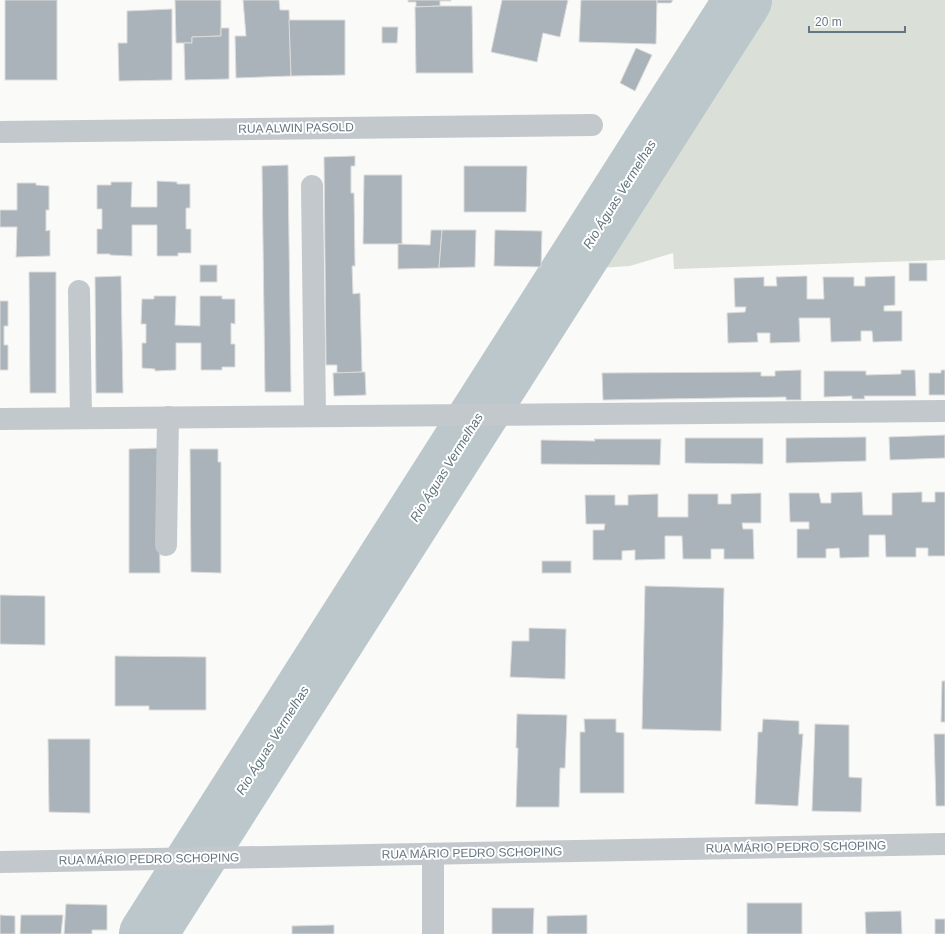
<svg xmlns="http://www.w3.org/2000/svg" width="945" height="934" font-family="Arial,sans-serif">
<rect width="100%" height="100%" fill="#fafaf8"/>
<!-- green -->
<polygon fill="#dadfd7" points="729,0 945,0 945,260 674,269 673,253 630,266 550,271"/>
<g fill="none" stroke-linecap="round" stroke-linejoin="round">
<!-- river -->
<polyline stroke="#bbc7cb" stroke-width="58" points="148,934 743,0"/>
</g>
<!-- building -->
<g fill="#aab3b9" stroke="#dcdcda">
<rect x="5" y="0" width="52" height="80"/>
<polygon points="175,0 221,0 221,36 192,37 192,43 176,43"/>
<polygon points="243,0 279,0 280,10 289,10 291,76 236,78 235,36 246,36"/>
<polygon points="408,0 451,0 451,1 440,1 440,6 416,7 416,2 408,2"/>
<polygon points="502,0 568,0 560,37 543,33 537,62 491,52"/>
<polygon points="581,0 657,0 656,44 579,42"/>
<polygon points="657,0 673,0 671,3 657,3"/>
<polygon points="440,6 472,6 473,73 416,73 415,7"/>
<polygon points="172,9 172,80 119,81 118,43 127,43 127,11"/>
<polygon points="289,20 345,20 345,75 291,76"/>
<polygon points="382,27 398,27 397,43 382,43"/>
<polygon points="221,28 229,28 229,79 185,80 184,43 192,43 192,37 221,36"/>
<polygon points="636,48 652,55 635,91 620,83"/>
<polygon points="355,156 355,166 351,166 351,193 354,193 355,266 352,266 353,294 360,293 362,372 337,373 337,365 326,365 324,157"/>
<polygon points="288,165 291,392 265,392 262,166"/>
<polygon points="464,166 527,166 526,212 464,212"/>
<polygon points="364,175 402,175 402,244 363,244"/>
<polygon points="157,181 177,182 177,184 190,184 190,208 186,208 186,229 191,229 191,253 178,253 178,256 157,256 157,225 132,225 132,256 110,255 110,254 97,254 97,229 102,229 102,209 97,209 97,185 111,185 111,182 132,182 131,207 157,207"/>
<polygon points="17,183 36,183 36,185 49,186 49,210 46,210 46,231 50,230 50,256 16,257 17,227 0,227 0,210 17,210"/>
<polygon points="431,230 442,230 439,268 398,269 398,244 430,245"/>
<polygon points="442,230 476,230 475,267 439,268"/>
<polygon points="495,230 542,231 541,267 494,266"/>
<rect x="909" y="263" width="18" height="18"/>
<rect x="200" y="265" width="17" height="17"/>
<polygon points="29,272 56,272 56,393 30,393"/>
<polygon points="121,276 123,393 96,393 95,277"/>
<polygon points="807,276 807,299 824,299 823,277 854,277 854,286 865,286 865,277 895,276 895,305 884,306 884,311 902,311 902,341 873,342 872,331 861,331 861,341 831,342 830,318 799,318 800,342 770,343 770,333 757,333 758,342 728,343 727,313 745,312 746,307 735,307 734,278 764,277 764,286 777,286 776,277"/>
<polygon points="154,296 176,296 175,325 200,326 200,296 222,296 222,299 235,299 235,324 231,323 231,344 235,344 235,367 222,367 222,370 201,370 201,343 176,343 176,370 155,371 155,369 142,368 142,343 146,343 146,324 141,324 142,299 154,299"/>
<polygon points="0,301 8,301 8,326 4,326 4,345 8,345 8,370 0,370"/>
<polygon points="801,370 801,400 786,400 786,397 603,400 602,373 761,372 761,376 775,376 775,371"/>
<polygon points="901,370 915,370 916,396 864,396 865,399 852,399 852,396 824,397 824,371 866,371 866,375 901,374"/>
<polygon points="941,370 945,370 945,395 929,395 929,373 941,373"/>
<polygon points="362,372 365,372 366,395 334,396 333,373"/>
<polygon points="945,435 945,458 890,460 889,437"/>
<polygon points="866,437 866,461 786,463 786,438"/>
<polygon points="685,438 763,438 763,464 685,463"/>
<polygon points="594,439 661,439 660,465 541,464 541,440 595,441"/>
<polygon points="159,448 160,573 129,573 129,449"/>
<polygon points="190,449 218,449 218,462 221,462 221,573 191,572"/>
<polygon points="862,492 863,515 892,515 892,493 922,492 922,502 935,502 935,492 945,492 945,556 928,556 928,548 916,548 916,557 886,557 885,535 869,535 869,557 840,558 839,548 826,549 826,558 797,558 797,529 809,529 809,522 790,522 789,493 819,493 821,503 831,503 831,493"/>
<polygon points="761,493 761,523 742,523 743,529 753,529 754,559 724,559 724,549 711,549 711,559 683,559 682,536 665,536 665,559 635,560 635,550 622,551 622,560 593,560 593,530 604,530 605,524 586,524 585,495 615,495 615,505 628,505 628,495 658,494 658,517 688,517 688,494 718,494 718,504 731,504 731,494"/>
<rect x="542" y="561" width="29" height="12"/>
<polygon points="645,586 724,588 721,731 642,729"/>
<polygon points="0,595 45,596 45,645 0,644"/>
<polygon points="529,628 566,629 565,679 510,677 512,641 529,641"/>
<polygon points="115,656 206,657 206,710 149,710 149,706 115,706"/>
<polygon points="942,681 945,681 945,722 941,722"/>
<polygon points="517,714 567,715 565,768 560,768 559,807 516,807 518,748 516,748"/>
<polygon points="584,719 616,719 616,732 624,733 624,793 580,793 580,732 585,732"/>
<polygon points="763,719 799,721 799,734 803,734 798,806 755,804 758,732 762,732"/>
<polygon points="815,724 849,725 849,777 862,778 861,812 812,811"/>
<polygon points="934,734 945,734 945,806 936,806"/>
<polygon points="48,739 90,739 90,813 49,812"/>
<rect x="747" y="903" width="55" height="31"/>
<polygon points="66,904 107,905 107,930 92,930 92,934 64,934"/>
<polygon points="492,908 534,908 533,934 492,934"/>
<polygon points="901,911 902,934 866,934 865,912"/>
<polygon points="0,915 15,916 15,934 0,934"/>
<polygon points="21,915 63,915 61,934 20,934"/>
<polygon points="587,915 587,934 547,934 547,916"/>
<rect x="935" y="919" width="10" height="15"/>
<polygon points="334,925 334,934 292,934 292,926"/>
</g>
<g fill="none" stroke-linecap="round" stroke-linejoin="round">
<!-- minor -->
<g stroke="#c3c8cc" stroke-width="22">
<polyline points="0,132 592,125"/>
<polyline points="312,186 315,416"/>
<polyline points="79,291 81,418"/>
<polyline points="0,419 945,411"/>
<polyline points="166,545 168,417"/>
<polyline points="433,854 433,934"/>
<polyline points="0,862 945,844"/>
</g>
</g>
<g text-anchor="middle" stroke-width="4" stroke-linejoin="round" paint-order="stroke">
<!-- street labels -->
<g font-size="12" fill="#657683" stroke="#fff">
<text transform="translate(296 128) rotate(-1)" y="4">RUA ALWIN PASOLD</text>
<text transform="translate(796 847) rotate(-1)" y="4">RUA MÁRIO PEDRO SCHOPING</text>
<text transform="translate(472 853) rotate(-1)" y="4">RUA MÁRIO PEDRO SCHOPING</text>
<text transform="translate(149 859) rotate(-1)" y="4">RUA MÁRIO PEDRO SCHOPING</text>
</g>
<!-- water labels -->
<g font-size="13" font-style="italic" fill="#60757c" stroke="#fff">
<text transform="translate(619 194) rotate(-58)" y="5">Rio Águas Vermelhas</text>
<text transform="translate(446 467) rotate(-58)" y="5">Rio Águas Vermelhas</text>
<text transform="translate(272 740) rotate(-58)" y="5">Rio Águas Vermelhas</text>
</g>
</g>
<!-- scale -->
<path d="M809 26v6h96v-6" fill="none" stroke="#657683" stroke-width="2"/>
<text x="815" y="26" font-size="12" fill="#657683" stroke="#ffffff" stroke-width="3" paint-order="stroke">20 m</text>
</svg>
